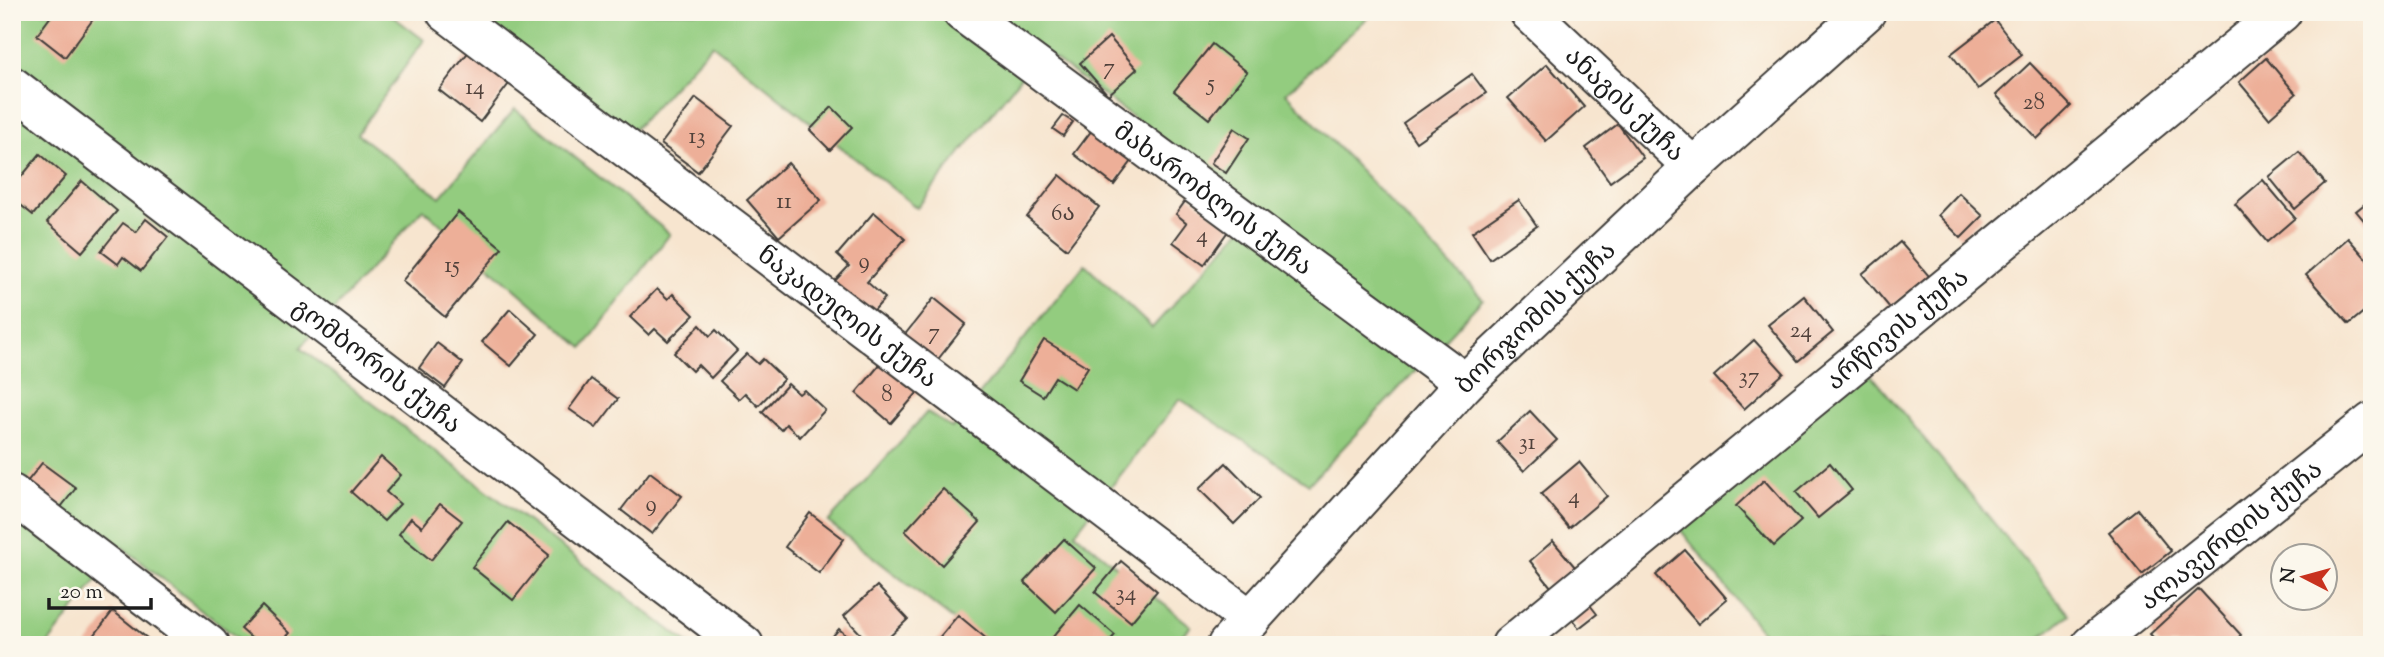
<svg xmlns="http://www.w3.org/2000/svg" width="2384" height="657" font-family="'Sorts Mill Goudy','Noto Serif Georgian',serif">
<rect width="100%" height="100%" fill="#fbf7ec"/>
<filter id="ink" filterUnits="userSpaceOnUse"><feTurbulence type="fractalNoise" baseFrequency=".0143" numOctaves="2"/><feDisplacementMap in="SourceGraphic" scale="14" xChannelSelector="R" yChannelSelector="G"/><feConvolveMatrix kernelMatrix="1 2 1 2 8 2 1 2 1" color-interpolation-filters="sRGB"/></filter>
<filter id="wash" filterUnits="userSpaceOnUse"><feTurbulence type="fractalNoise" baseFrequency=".00686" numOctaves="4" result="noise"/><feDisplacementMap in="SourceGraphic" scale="28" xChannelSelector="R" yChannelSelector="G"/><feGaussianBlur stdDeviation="1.57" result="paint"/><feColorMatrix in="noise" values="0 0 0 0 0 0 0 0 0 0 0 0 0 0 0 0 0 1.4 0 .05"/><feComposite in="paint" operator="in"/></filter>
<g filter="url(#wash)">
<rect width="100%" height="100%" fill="#f7e5cf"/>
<!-- green -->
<g fill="#93cc7f" stroke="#58744e" stroke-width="2">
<polygon points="12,12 387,12 424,40 357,134 440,197 515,109 670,234 583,348 423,209 300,348 690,645 246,645 122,547 47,645 12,645"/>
<polygon points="473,12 1374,12 1286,93 1483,299 1309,484 1180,399 1075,533 1191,626 1173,645 986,645 828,522 927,412 952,428 1085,264 1152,328 1258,210 1042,50 917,208 712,44 631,133"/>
<polygon points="1865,367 2069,614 2032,645 1772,645 1675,523"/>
</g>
<g id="blocks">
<!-- building -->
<g fill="#edaf98">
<polygon points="54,12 97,14 65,57 37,35"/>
<polygon points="1995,20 2022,55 1978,89 1951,54"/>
<polygon points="1109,37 1137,69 1108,95 1080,63"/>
<polygon points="1212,44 1247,72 1209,119 1174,91"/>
<polygon points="470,50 511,81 480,122 439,90"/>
<polygon points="2266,58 2296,94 2269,118 2239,82"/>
<polygon points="2030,63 2071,106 2037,139 1996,95"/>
<polygon points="1547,64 1584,107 1546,141 1508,98"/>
<polygon points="1472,74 1486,93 1416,142 1403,123"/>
<polygon points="696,98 733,126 698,172 661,144"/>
<polygon points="832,107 852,127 830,150 810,130"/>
<polygon points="1063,116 1073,122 1063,136 1053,129"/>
<polygon points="1098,122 1138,153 1114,185 1074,154"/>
<polygon points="1618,124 1643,158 1610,182 1586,148"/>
<polygon points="1234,128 1249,138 1226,173 1211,163"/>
<polygon points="2299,152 2325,183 2295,209 2269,177"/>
<polygon points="40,154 66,176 33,215 12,198 12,188"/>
<polygon points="788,163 821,200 779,237 747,200"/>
<polygon points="1060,175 1099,207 1067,249 1027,217"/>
<polygon points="2263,180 2295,218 2267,242 2235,204"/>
<polygon points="82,181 117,211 82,252 47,222"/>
<polygon points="1959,193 1983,216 1961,238 1938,215"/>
<polygon points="1189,196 1231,227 1204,265 1173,242 1187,223 1176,214"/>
<polygon points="2372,198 2372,230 2356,211"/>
<polygon points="1519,200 1537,226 1490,259 1472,232"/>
<polygon points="458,212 502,248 445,317 402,281"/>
<polygon points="874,212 905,239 867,282 885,298 869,316 832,284 849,266 837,255"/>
<polygon points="146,219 168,237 141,271 123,257 118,264 101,251 123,223 136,232"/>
<polygon points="2348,238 2372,265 2372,305 2349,324 2306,275"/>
<polygon points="1900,242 1929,276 1890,308 1862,274"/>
<polygon points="657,289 668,299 673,294 694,315 668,341 655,329 649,335 630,317"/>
<polygon points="1804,296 1833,332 1798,361 1768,325"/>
<polygon points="934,298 966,324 935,363 903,337"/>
<polygon points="510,309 538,334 511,366 482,342"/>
<polygon points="700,325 710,336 716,330 737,351 711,378 698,365 692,371 674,353"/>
<polygon points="1044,340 1088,367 1074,389 1055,377 1043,396 1019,381"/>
<polygon points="1754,340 1784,373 1744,409 1714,376"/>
<polygon points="437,343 463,363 445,388 419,368"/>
<polygon points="747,354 758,364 763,359 784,379 758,406 745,393 739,399 720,381"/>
<polygon points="882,362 918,392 891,423 856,393"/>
<polygon points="591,379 618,399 596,428 569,409"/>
<polygon points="788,384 799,394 804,390 825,410 800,437 786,424 781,430 762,412"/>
<polygon points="1530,411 1557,440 1524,471 1497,442"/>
<polygon points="381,457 401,475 386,492 400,504 384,521 351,492"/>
<polygon points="1579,462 1607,496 1569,528 1541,494"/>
<polygon points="42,463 76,488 57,512 23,487"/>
<polygon points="1226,463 1260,498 1234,524 1199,489"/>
<polygon points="1830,463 1852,490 1818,518 1796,492"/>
<polygon points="650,472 682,496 652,534 621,510"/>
<polygon points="1764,480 1801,521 1774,546 1736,506"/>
<polygon points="943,489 980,522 942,565 905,531"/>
<polygon points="440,504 462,521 431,560 399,534 411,518 422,527"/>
<polygon points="2137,509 2171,551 2142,574 2108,532"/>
<polygon points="810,513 844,539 819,573 785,547"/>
<polygon points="508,522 549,555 513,600 472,567"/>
<polygon points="1064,539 1096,568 1056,612 1024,582"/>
<polygon points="1553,541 1575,567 1551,587 1530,561"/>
<polygon points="1685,550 1727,599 1698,624 1656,575"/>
<polygon points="1121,561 1157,591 1131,622 1095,592"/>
<polygon points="877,586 908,619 881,645 871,645 844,616"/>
<polygon points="2199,589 2241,635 2231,645 2160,645 2150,634"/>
<polygon points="1582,595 1597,614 1579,628 1564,609"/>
<polygon points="1080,605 1115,635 1106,645 1046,645"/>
<polygon points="262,606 290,633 279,645 259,645 241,629"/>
<polygon points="113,611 148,639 143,645 87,645"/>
<polygon points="958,615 994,645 933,645"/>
<polygon points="839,629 857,645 825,645"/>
</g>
</g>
</g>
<g filter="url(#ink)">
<use href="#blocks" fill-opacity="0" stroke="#3d3a37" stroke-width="2"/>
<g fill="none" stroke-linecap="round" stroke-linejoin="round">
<defs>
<g id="minor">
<path id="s1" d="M446,12L1251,620"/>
<path id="s2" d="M962,12L1465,383"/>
<path id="s3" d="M1529,12L1693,167"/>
<path id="s4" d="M12,86L744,645"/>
<polyline points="12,494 209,645"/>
<path id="s5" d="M1227,645L1465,383L1693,167L1866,12"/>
<path id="s6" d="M1511,645L2282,12"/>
<path id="s7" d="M2091,645L2372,422"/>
</g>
</defs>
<!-- minor casing -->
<use href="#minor" stroke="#3d3a37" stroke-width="42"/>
<!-- minor -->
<use href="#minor" stroke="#fff" stroke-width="38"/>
</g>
</g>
<g text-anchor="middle" stroke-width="7" stroke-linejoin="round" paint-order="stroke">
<!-- number labels -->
<g font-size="23" fill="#50413b">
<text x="1109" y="74">7</text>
<text x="1211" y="90">5</text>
<text x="475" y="94">14</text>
<text x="2034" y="109">28</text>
<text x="697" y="143">13</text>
<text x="784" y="208">11</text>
<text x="1063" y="220">6ა</text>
<text x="1202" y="242">4</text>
<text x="864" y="268">9</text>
<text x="452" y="272">15</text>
<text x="1801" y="337">24</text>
<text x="934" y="339">7</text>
<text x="1749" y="383">37</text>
<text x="887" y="401">8</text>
<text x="1527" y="449">31</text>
<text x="1574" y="503">4</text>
<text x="651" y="511">9</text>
<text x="1126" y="600">34</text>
</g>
<!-- street labels -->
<g font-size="26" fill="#1c1c1c" stroke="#fbf7ec">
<text dy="9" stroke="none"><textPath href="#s3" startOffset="133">ანაგის ქუჩა</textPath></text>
<text dy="9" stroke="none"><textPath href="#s2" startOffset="313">მახარობლის ქუჩა</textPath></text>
<text dy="9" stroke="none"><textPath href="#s1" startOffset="504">ნაკადულის ქუჩა</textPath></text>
<text dy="9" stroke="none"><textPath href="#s5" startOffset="450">ბორჯომის ქუჩა</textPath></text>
<text dy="9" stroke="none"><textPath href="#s6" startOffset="499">არწივის ქუჩა</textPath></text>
<text dy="9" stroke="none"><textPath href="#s4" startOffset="460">გომბორის ქუჩა</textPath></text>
<text dy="9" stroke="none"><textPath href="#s7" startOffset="178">ალავერდის ქუჩა</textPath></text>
</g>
</g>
<!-- margin -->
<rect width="2384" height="657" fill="none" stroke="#fbf7ec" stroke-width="42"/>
<!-- north arrow -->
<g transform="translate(2304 577) rotate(276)"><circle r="33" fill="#fbf7ec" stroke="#a29f99" stroke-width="2"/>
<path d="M0-5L12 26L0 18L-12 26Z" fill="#c8321e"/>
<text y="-10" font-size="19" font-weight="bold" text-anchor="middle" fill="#1c1c1c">N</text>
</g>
<!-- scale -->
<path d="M49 598v10h102v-10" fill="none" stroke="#1c1c1c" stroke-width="3.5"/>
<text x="60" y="598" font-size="21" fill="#1c1c1c" stroke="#fbf7ec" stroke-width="5" paint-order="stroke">20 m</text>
</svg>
